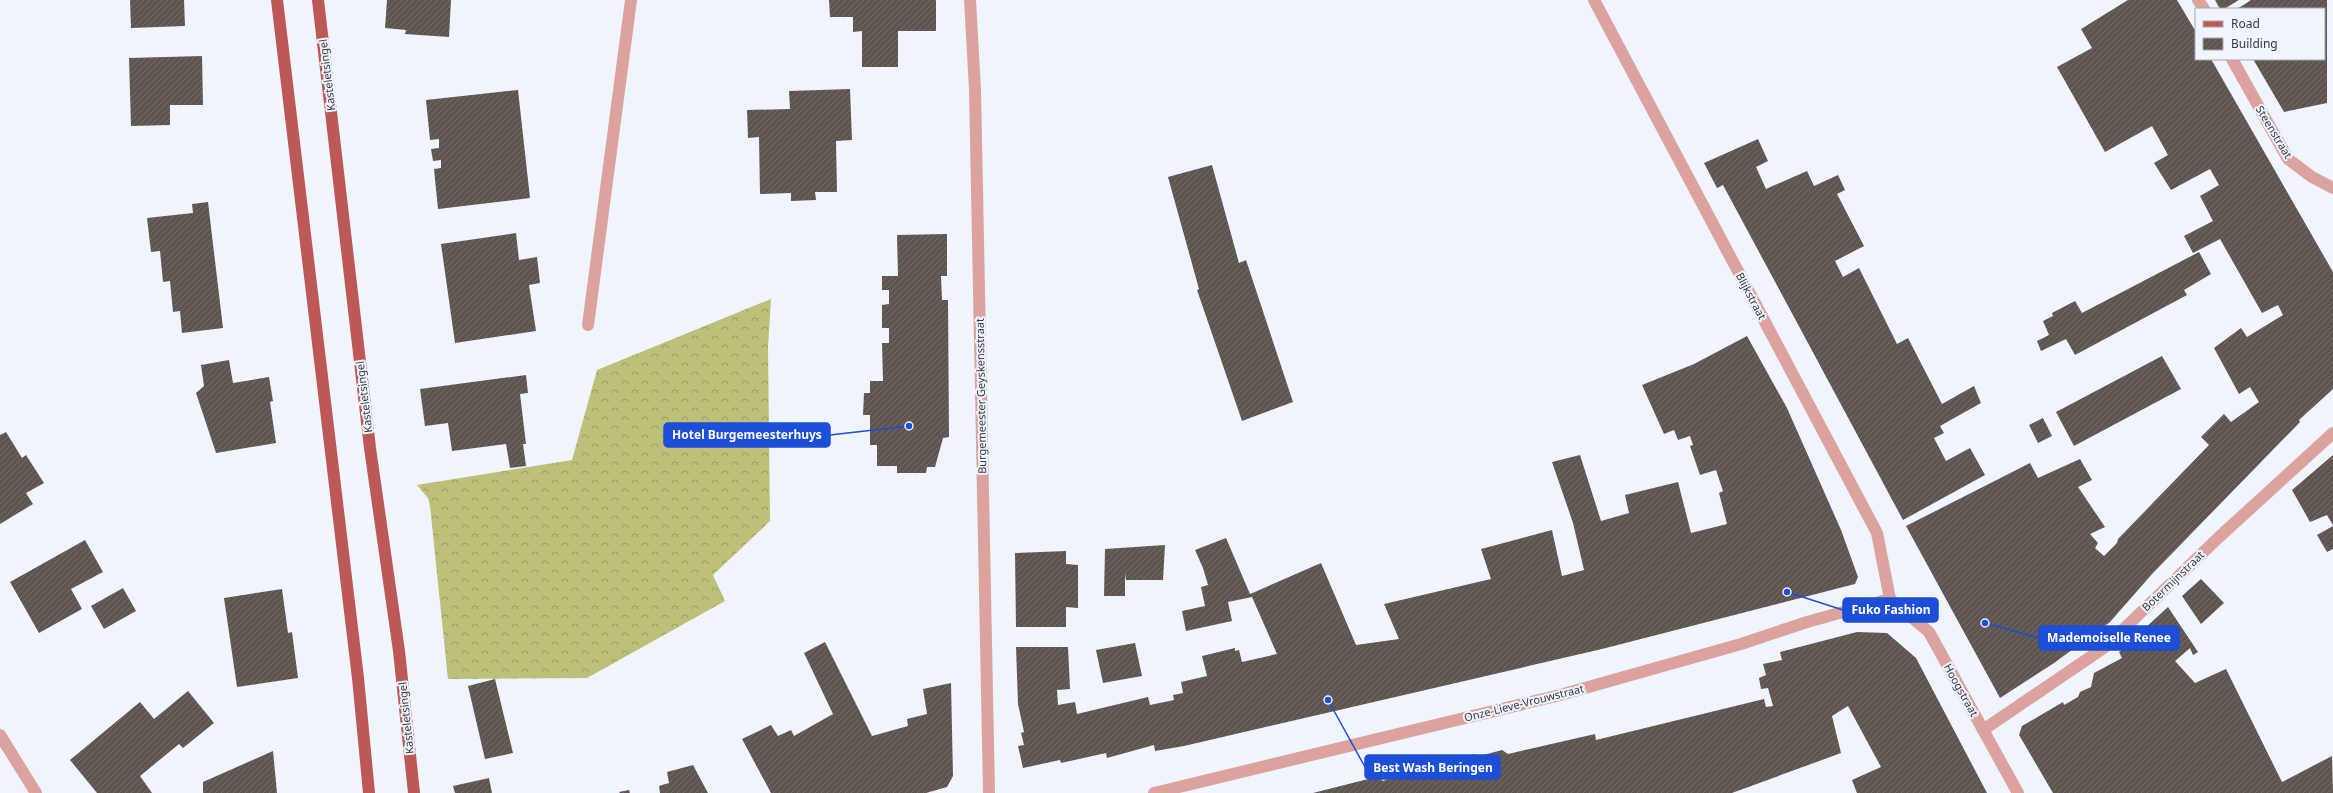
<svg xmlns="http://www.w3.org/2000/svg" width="2333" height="793" font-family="'Noto Sans',sans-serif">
<defs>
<pattern id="forest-crowns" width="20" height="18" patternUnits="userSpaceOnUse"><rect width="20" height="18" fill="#bdc078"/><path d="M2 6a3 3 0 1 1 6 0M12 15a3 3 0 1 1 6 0" fill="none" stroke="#9b9d64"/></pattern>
<pattern id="building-hatch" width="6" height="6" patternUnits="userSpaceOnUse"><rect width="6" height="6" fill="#5e5551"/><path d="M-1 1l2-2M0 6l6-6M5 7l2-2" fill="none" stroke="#726b68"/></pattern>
</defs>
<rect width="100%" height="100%" fill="#f0f4fd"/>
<!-- forest -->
<polygon fill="url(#forest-crowns)" points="771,299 768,347 770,521 713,575 725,601 587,678 448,679 430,506 428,498 417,485 572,460 597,370"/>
<!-- building -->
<g fill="url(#building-hatch)">
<polygon points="130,0 184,0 185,26 131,28"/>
<polygon points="387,0 451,0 449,37 405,34 406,30 385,28"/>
<polygon points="829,0 936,0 936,31 898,31 898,67 862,67 862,31 853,32 853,17 830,17"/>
<polygon points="2128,0 2177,0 2196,32 2196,59 2211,59 2333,272 2333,389 2299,420 2300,422 2152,574 2110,622 2054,663 2000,698 1906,526 2030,463 2038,478 2080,459 2092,480 2078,487 2105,527 2090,534 2098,543 2095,548 2104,556 2117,543 2118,539 2209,445 2201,437 2224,414 2231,422 2259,402 2250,387 2239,394 2214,348 2241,328 2247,337 2283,315 2278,305 2262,313 2220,239 2193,253 2184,236 2213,221 2200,196 2219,185 2210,169 2171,190 2154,163 2168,155 2152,126 2105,152 2057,67 2092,48 2081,29"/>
<polygon points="2215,0 2239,0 2224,9 2220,9"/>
<polygon points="2251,0 2327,0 2327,103 2284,112 2253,59 2324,59 2324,9 2237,9"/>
<polygon points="202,56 203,105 170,105 170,125 131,126 129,58"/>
<polygon points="850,89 852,140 836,141 837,192 815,192 816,200 791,201 791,193 760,194 759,137 748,138 747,110 790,109 789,91"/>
<polygon points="518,90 530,198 438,209 434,169 441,168 441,160 433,161 431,149 439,148 439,139 430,140 426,100"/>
<polygon points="1758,139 1768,161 1756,167 1766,189 1807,171 1814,186 1838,175 1845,190 1837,194 1864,246 1835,261 1843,277 1859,268 1897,344 1908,338 1942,404 1974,386 1981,403 1940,426 1944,433 1934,438 1946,461 1970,448 1985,475 1903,520 1723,185 1717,188 1704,163"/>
<polygon points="1212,165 1239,263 1246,260 1293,402 1242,421 1197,290 1199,289 1168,177"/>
<polygon points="208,202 223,328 182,333 180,311 173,312 170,281 163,282 160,251 151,252 147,218 193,213 192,204"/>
<polygon points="516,233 519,260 537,257 540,283 529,285 536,331 455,343 441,244"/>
<polygon points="947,234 947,276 941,276 942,300 948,300 949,437 943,438 935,467 927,467 926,473 897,473 897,466 877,466 877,445 870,445 870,415 863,415 864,393 870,393 870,381 883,381 882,343 889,343 889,328 882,328 882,305 889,304 889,290 882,290 882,276 898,276 897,235"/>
<polygon points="2199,252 2211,274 2184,290 2187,295 2075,355 2066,339 2041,351 2037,341 2049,335 2043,321 2053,316 2052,313 2075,301 2082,313"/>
<polygon points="1747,336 1787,408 1841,530 1858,577 1855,584 1602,649 1184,746 1155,751 1154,745 1107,758 1106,753 1061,763 1060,760 1023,768 1018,746 1024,745 1021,733 1024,732 1018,704 1016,647 1068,647 1070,689 1057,690 1058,705 1075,702 1077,714 1148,697 1150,705 1174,700 1173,695 1183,693 1181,682 1207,676 1202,656 1235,648 1235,651 1239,650 1242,662 1277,654 1252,597 1228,602 1232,621 1186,631 1182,611 1205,606 1201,587 1208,585 1203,568 1195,550 1226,538 1250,594 1321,563 1356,645 1399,639 1384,604 1491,579 1481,549 1552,530 1562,576 1584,570 1573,523 1552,462 1580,455 1601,521 1629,513 1625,495 1678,482 1691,533 1727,524 1719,493 1723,491 1716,470 1700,475 1690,446 1693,445 1690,436 1678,440 1674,430 1664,434 1642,385 1694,364"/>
<polygon points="2162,356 2181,389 2074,446 2056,412"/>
<polygon points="229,360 233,383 269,377 273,401 270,402 276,443 216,453 196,393 204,386 201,365"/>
<polygon points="526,375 528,393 520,394 526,444 523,444 526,466 510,468 506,444 452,451 448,423 425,426 420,389"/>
<polygon points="2043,418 2052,436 2038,443 2029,425"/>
<polygon points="6,432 22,458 26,455 44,483 26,493 33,504 0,524 0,435"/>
<polygon points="2333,455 2333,525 2327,515 2310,522 2292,490"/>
<polygon points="2333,526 2333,549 2327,552 2317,535"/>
<polygon points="85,540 103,572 71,589 82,609 39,633 10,582"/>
<polygon points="1165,545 1163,580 1126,580 1125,573 1125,596 1104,596 1105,549"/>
<polygon points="1066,551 1066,564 1078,565 1078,608 1066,607 1066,627 1016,627 1015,553"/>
<polygon points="2201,579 2224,603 2201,624 2182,596"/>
<polygon points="123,588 136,611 104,629 91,606"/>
<polygon points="282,589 288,633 292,632 298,678 237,687 224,598"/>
<polygon points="2168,607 2198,652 2193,655 2190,648 2175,661 2195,683 2226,669 2282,782 2332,756 2333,793 2053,793 2019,735 2022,726 2063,702 2064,705 2078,697 2080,692 2091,687 2094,673 2122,658 2119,652"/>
<polygon points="1857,632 1887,633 1916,658 1987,793 1857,793 1852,780 1881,767 1848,706 1832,716 1841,753 1732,793 1313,793 1380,776 1382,781 1406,775 1411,774 1410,770 1475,754 1476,757 1502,750 1508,754 1595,734 1596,740 1764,699 1766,707 1773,706 1768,688 1761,689 1759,678 1766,675 1763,664 1782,660 1780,652"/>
<polygon points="825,642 872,736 908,726 907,719 927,714 923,689 951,683 953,776 947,787 926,793 771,793 742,739 771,725 778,736 791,730 794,736 833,714 804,653"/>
<polygon points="1135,643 1142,676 1103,683 1096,650"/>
<polygon points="495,679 513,753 485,759 468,686"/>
<polygon points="188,691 214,723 183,748 179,744 140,776 152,793 97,793 70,760 140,702 154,719"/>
<polygon points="273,751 277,793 203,793 203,782"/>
<polygon points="693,765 708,793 660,793 659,786 669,783 667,772"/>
<polygon points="489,778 492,793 455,793 453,786"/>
<polygon points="629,790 630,793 620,793 619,792"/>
</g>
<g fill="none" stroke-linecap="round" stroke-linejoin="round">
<!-- lane -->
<polyline stroke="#dba29e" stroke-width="12" points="588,325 631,0"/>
<!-- street -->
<g stroke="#dba29e" stroke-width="12">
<polyline points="970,0 975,89 989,793"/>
<polyline points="1594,0 1877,533 1890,599"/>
<polyline points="2198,0 2204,9"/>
<polyline points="2232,59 2288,159 2312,177 2333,188"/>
<polyline points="1890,599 1929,632 2018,793"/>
<polyline points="1983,730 2105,647 2217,539 2333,433"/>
<polyline points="0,735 36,793"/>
<polyline points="1154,793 1560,695 1741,644 1807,622 1890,599"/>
</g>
<!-- primary -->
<g stroke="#bc5856" stroke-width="12">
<polyline points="277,0 358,678 369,793"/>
<polyline points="318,0 370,448 399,651 414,793"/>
</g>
</g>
<g text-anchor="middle" stroke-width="4" stroke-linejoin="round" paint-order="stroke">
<!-- street labels -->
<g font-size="11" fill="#38393d" stroke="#f0f4fd">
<text transform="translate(327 75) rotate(-97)" y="4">Kasteletsingel</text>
<text transform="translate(2274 132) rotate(59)" y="4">Steenstraat</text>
<text transform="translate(1751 296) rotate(62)" y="4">Blijkstraat</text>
<text transform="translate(981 396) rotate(-91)" y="4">Burgemeester Geyskensstraat</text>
<text transform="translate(364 397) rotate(-97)" y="4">Kasteletsingel</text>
<text transform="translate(2173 581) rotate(-44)" y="4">Botermijnstraat</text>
<text transform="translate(1961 690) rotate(61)" y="4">Hoogstraat</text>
<text transform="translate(1524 703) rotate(-14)" y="4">Onze-Lieve-Vrouwstraat</text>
<text transform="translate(406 718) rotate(-96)" y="4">Kasteletsingel</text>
</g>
</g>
<!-- callouts -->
<path fill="none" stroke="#1d4ed8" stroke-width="1.5" d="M909 426L830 435M1787 592L1843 610M1985 623L2039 638M1328 700L1365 767"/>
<g fill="#1d4ed8" stroke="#f0f4fd" stroke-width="1.5">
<circle cx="909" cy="426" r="4"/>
<circle cx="1787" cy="592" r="4"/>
<circle cx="1985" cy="623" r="4"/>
<circle cx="1328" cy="700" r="4"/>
</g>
<g fill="#1d4ed8" stroke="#1d4ed8" stroke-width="1.5">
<rect x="664" y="423" width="166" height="24" rx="4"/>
<rect x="1843" y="598" width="95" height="24" rx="4"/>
<rect x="2039" y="626" width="140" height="24" rx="4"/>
<rect x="1365" y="755" width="135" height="24" rx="4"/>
</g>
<g font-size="12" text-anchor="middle" font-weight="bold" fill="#fff">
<text x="747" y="439">Hotel Burgemeesterhuys</text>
<text x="1891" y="614">Fuko Fashion</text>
<text x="2109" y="642">Mademoiselle Renee</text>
<text x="1433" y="772">Best Wash Beringen</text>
</g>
<!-- legend -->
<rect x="2195" y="8" width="130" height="52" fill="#f0f4fd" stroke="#a6a9b0"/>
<rect x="2203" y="21" width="20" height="6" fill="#bc5856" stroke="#a6a9b0"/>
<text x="2231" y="28" font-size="12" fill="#38393d">Road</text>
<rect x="2203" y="38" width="20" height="12" fill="url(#building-hatch)" stroke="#a6a9b0"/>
<text x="2231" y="48" font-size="12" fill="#38393d">Building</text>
</svg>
